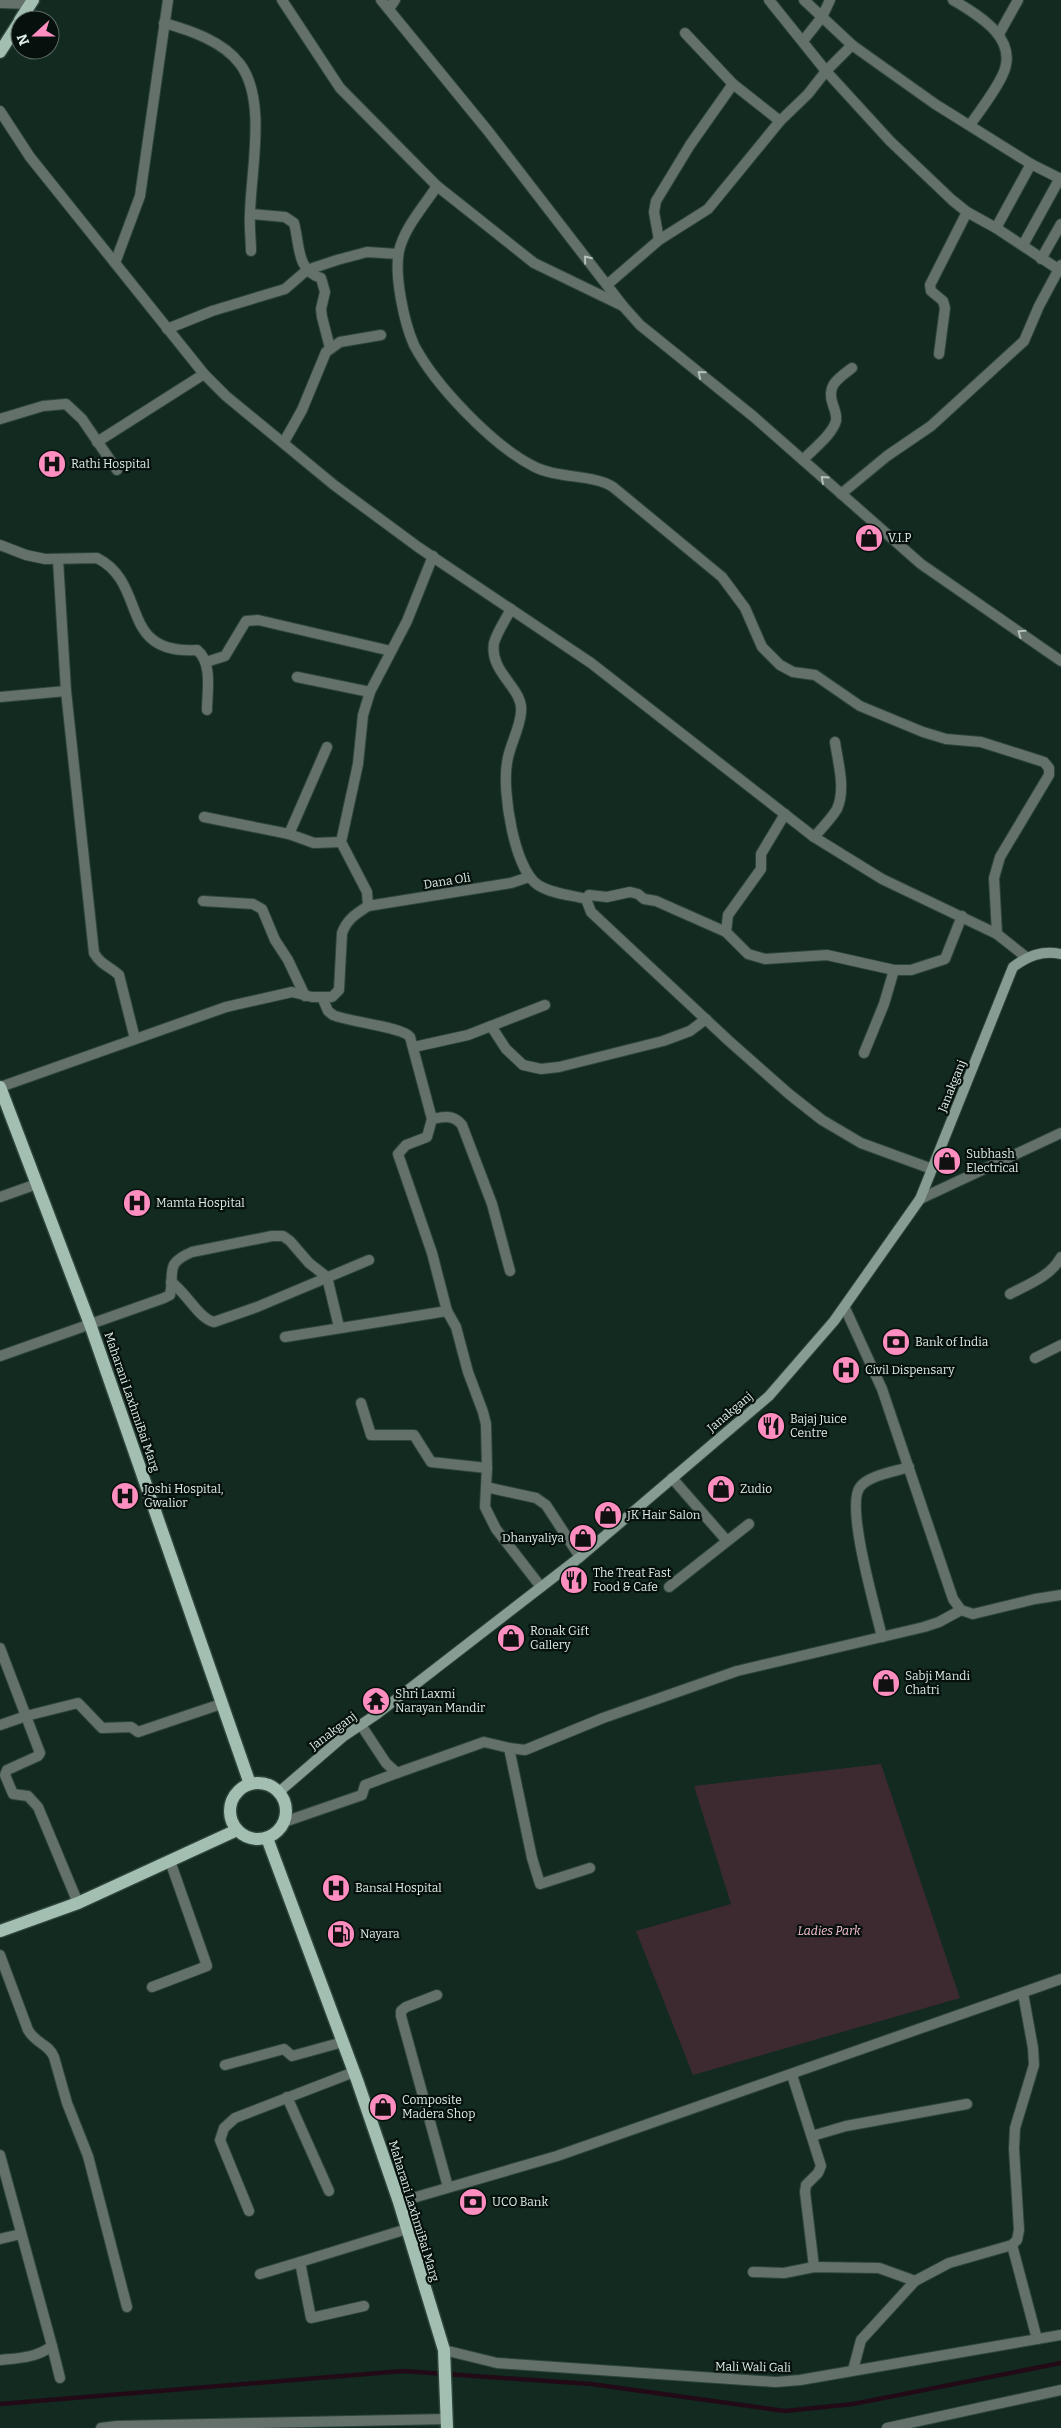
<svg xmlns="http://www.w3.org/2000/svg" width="1061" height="2428" font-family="Bitter,serif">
<rect width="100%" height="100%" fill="#122a20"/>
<!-- green -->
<polygon fill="#3d2a31" points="881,1764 960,1998 693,2075 636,1931 731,1904 694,1786"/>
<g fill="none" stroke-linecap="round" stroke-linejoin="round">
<!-- stream -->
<polyline stroke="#220b16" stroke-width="4.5" points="0,2404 403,2371 591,2384 785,2411 853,2404 1061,2363"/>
<defs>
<g id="minor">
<polyline points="282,0 340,88 437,186 534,263 623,306"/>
<polyline points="769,0 826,71 890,141 952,200 967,212 996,228 1061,271"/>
<path d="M953,0C978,15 1021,39 1002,76C994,93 981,109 970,125"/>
<polyline points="0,3 31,4"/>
<polyline points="389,9 395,0"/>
<path d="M164,23C189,30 223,41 240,64C267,100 251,170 250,213C249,226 251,239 251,251"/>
<polyline points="685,33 733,84 780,121"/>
<polyline points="999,34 1018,0"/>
<polyline points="803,41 822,17 830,0"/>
<path d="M437,186C424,206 404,228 399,251C394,276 404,322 414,345C435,385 492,445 533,466C557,479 593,474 613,487L722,577L745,608L762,647L780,665L793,672L815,675L860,706L923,732L946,739L981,742L1044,762L1049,768V775L1000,857L994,878L997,934"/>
<path d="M250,214L285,217L294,223C300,245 296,270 321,278L325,292L321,309L322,317L330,348"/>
<polyline points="996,228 1031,164"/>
<polyline points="659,240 654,212 656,201 690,145 733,84"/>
<polyline points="1023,245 1060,178"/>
<polyline points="1041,259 1061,224"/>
<polyline points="115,263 140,196 168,0"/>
<polyline points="608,284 659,240 708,209 780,121 808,94 826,71 852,45"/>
<polyline points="167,329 212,311 285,289 307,270 337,260 367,252 398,254"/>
<polyline points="939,354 945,308 943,301 931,291 930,285 967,212"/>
<polyline points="0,419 43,406 66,404 82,419 117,470"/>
<polyline points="97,442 204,374"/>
<polyline points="284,442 302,410 326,352 340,342 381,335"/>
<path d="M803,460C813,449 832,435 836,421C837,415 835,411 833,405C826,386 837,379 852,368"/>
<polyline points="841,494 887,456 931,426 1024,341 1039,306 1061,265"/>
<path d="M0,545L26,555L45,559L97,558C149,584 117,655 197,650C213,663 207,692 207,710"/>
<path d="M511,609C506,619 497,632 494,643C489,673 524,688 521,712C520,729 509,746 507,763C502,791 514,869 538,885C552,894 571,895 586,899L591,912L729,1041L789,1094L822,1120L861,1143L932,1169"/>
<polyline points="206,662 225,656 246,621 258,620 391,651"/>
<polyline points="297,677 370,692"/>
<path d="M66,691L94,953C102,966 108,965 119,975L135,1039"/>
<polyline points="0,697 66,691 58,560"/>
<polyline points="785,814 761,854 761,869 728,915 726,932 748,954 765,959 827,955 894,970 911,970 945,959 962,916"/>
<polyline points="204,817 289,834 314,843 341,842"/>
<polyline points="289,834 327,747"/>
<path d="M814,837C822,828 831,819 837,809C846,789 838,763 835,742"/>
<polyline points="586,899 589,895 607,897 630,892 638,894 644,899 656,901 726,932"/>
<polyline points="203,901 253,904 262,909 275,940 288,960 305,996"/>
<polyline points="368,906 367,892 341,842 358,764 363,715 370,692 407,621 433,556"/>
<path d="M322,997L328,1011L333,1015C349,1022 403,1027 410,1037L432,1119C444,1117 453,1114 462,1125L492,1204L510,1271"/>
<polyline points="491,1026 506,1049 523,1065 541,1069 559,1067 663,1041 690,1031 706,1019"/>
<polyline points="414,1047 468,1035 545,1005"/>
<polyline points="864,1053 884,1004 894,970"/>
<path d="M0,1087L226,1007L292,992L312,997H332L339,990L342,933C347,919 356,914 368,906L511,883L529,877"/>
<polyline points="432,1119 427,1137 406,1145 398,1154 432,1253 447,1311 456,1327 468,1372 483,1412 486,1424 487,1468 485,1507 496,1529 541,1587"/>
<polyline points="0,1197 37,1184"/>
<path d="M171,1282C186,1292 199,1319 214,1322L257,1307L369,1260"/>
<path d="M1010,1294C1029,1284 1051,1276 1061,1257"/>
<polyline points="285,1337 447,1311"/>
<path d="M0,1356L164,1298L170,1295C175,1271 164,1264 192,1252L272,1236H283L290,1241L309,1263L327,1277L339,1327"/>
<polyline points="1035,1358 1061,1345"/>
<polyline points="361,1403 371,1435 414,1435 431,1462 487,1468"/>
<polyline points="672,1478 727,1541"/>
<polyline points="486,1487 536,1498 546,1505 580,1557"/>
<polyline points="669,1587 749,1524"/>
<path d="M882,1637C876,1610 845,1506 860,1487C869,1475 894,1472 909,1467"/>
<polyline points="0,1648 40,1753 38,1756 7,1770 5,1775 13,1794 28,1796 38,1807 78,1903"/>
<polyline points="0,1725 26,1716 78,1703 102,1728 131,1727 138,1732 221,1704"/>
<polyline points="361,1725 386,1763 397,1773 484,1742 509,1748"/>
<polyline points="284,1822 362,1795 365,1785 397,1773"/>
<polyline points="590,1868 540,1884 532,1858 509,1748 525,1750 603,1718 737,1671 924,1627 939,1622 961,1610"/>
<path d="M0,1955L28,2030C37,2045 48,2043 54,2057L67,2103L88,2156L127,2307"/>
<polyline points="152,1987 207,1966 170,1861"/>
<polyline points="437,1995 406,2007 401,2011 401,2016 448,2187"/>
<polyline points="225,2065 284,2049 292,2056 343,2042"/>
<polyline points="792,2075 821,2166 818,2173 806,2185 805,2192 814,2267"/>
<polyline points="287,2097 329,2191"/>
<polyline points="812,2136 846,2126 967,2104"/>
<path d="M0,2155L52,2346C36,2358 19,2358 0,2360"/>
<polyline points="249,2211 220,2140 224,2128 235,2118 354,2072"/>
<polyline points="0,2239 21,2234"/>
<polyline points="1012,2245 1037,2339"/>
<polyline points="753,2272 784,2273 814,2267 879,2268 915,2281"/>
<polyline points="260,2274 300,2262"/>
<polyline points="364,2306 311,2318 300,2262 407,2229"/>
<polyline points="52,2346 60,2378"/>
<polyline points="853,2370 861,2340 915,2281 949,2263 1012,2245 1017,2240 1019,2230 1014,2149 1015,2128 1034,2065 1033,2048 1023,1993"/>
<polyline points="887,2428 1061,2390"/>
</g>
<g id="tertiary">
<polyline points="381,0 488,131 623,306 640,325 754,417 921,564 1061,661"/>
<polyline points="804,0 852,45 935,104 1031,164 1061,179"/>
<polyline points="0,111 30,157 204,374 226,396 334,485 418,547 591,663 814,837 882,879 997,934 1026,957"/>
<polyline points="920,1199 1061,1133"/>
<polyline points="845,1308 882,1389 953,1599 961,1610 973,1614 1035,1599 1061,1595"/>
<polyline points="399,2202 557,2156 1061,1979"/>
<polyline points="444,2350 497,2363 776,2382 800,2380 1061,2335"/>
<polyline points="101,2428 117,2426 447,2419"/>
</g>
<path id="secondary" d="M279,1792L344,1736L377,1714L580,1557L769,1396L834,1321L920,1199L1013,967C1028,956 1042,950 1061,954"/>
<g id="primary">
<polyline points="20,20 33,0"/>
<polyline points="0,52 20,21"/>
<polyline points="0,1087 90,1324 250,1784"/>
<circle cx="258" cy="1811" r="28"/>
<polyline points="267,1838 357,2080 399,2202 444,2350 447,2428"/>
<polyline points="0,1931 78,1903 237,1830"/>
</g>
</defs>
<!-- minor casing -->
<use href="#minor" stroke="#2e453c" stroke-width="12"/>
<!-- tertiary casing -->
<use href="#tertiary" stroke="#2e453c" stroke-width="12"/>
<!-- secondary casing -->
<use href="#secondary" stroke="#2e453c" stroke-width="12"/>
<!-- primary casing -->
<use href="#primary" stroke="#2e453c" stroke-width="15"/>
<!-- minor -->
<use href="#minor" stroke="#64716b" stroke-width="10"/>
<!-- tertiary -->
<use href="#tertiary" stroke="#64716b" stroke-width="10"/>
<!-- secondary -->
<use href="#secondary" stroke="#879d93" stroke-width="10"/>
<!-- primary -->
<use href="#primary" stroke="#a3bfb2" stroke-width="12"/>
</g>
<!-- one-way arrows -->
<defs><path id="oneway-chevron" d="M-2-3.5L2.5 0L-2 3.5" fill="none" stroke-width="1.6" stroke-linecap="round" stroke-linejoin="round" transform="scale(1.25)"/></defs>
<g stroke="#b3c1ba">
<use href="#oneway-chevron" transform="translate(587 259) rotate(-129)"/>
<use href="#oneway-chevron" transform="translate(701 374) rotate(-141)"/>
<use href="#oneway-chevron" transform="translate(824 479) rotate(-138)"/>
<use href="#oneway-chevron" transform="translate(1021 633) rotate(-145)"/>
</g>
<!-- icons -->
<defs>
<symbol id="hospital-disc" viewBox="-11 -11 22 22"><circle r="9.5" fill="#fd8ebf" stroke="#06100c"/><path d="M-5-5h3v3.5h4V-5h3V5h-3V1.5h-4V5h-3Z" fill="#111"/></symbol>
<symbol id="shop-disc" viewBox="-11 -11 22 22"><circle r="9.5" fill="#fd8ebf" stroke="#06100c"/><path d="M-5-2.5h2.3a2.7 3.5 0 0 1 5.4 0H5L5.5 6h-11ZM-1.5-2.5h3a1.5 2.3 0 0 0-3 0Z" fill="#111"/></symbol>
<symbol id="bank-disc" viewBox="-11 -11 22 22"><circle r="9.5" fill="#fd8ebf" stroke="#06100c"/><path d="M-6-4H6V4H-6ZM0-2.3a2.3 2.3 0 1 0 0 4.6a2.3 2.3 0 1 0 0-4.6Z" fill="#111"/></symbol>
<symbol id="restaurant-disc" viewBox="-11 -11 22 22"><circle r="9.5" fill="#fd8ebf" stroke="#06100c"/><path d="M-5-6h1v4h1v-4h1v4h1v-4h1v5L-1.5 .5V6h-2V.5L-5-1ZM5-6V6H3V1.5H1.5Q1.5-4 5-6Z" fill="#111"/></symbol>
<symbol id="temple-disc" viewBox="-11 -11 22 22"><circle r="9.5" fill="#fd8ebf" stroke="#06100c"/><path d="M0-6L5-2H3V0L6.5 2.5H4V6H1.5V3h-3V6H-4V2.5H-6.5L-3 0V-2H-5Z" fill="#111"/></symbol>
<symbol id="fuel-disc" viewBox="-11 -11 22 22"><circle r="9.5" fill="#fd8ebf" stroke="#06100c"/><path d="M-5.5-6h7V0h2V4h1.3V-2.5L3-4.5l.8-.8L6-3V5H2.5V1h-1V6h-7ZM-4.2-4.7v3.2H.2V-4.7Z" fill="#111"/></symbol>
</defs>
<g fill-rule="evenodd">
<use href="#hospital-disc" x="36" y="448" width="32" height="32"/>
<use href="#shop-disc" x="853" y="522" width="32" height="32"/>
<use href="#shop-disc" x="931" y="1145" width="32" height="32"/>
<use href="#hospital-disc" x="121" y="1187" width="32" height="32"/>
<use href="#bank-disc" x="880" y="1326" width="32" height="32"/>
<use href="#hospital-disc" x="830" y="1354" width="32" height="32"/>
<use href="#restaurant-disc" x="755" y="1410" width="32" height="32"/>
<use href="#shop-disc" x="705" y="1473" width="32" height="32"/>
<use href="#hospital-disc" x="109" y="1480" width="32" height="32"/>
<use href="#shop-disc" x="592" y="1499" width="32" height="32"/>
<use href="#shop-disc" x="567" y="1522" width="32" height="32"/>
<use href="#restaurant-disc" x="558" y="1564" width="32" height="32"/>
<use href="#shop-disc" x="495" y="1622" width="32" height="32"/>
<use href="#shop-disc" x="870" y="1667" width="32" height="32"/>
<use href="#temple-disc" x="360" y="1685" width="32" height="32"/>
<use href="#hospital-disc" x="320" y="1872" width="32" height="32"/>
<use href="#fuel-disc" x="325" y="1918" width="32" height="32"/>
<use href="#shop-disc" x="367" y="2091" width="32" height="32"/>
<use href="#bank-disc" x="457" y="2186" width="32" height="32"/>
</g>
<g text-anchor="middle" stroke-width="4.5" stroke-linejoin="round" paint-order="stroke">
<!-- poi labels -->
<g font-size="12" fill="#ddece5" stroke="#06100c" text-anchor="start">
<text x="71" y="468">Rathi Hospital</text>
<text x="888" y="542">V.I.P</text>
<text x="966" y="1158">Subhash<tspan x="966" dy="14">Electrical</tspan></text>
<text x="156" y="1207">Mamta Hospital</text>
<text x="915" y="1346">Bank of India</text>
<text x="865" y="1374">Civil Dispensary</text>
<text x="790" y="1423">Bajaj Juice<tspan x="790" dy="14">Centre</tspan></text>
<text x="144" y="1493">Joshi Hospital,<tspan x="144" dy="14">Gwalior</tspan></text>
<text x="740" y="1493">Zudio</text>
<text x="627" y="1519">JK Hair Salon</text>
<text x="564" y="1542" text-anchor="end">Dhanyaliya</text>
<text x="593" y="1577">The Treat Fast<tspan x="593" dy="14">Food &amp; Cafe</tspan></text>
<text x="530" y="1635">Ronak Gift<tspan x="530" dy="14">Gallery</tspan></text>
<text x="905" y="1680">Sabji Mandi<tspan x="905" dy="14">Chatri</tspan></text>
<text x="395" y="1698">Shri Laxmi<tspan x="395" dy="14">Narayan Mandir</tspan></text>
<text x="355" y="1892">Bansal Hospital</text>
<text x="360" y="1938">Nayara</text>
<text x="402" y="2104">Composite<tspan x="402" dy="14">Madera Shop</tspan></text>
<text x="492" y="2206">UCO Bank</text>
</g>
<!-- street labels -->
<g font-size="12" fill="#ddece5" stroke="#06100c">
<text transform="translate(447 881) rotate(-9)" y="4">Dana Oli</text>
<text transform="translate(952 1086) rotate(-68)" y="4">Janakganj</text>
<text transform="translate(132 1402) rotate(71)" y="4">Maharani LaxhmiBai Marg</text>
<text transform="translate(730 1412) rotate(-40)" y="4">Janakganj</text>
<text transform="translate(333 1731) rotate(-37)" y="4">Janakganj</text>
<text transform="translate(414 2211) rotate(73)" y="4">Maharani LaxhmiBai Marg</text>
<text transform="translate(753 2367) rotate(1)" y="4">Mali Wali Gali</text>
</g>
<!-- park labels -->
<g font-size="12" font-style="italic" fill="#fac0d7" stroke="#06100c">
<text x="829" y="1935">Ladies Park</text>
</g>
</g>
<!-- north arrow -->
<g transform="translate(35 35) rotate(249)"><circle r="24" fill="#06100c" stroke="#5c6863"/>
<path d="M0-4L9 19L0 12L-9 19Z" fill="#fd8ebf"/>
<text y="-8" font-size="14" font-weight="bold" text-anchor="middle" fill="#ddece5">N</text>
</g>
</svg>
